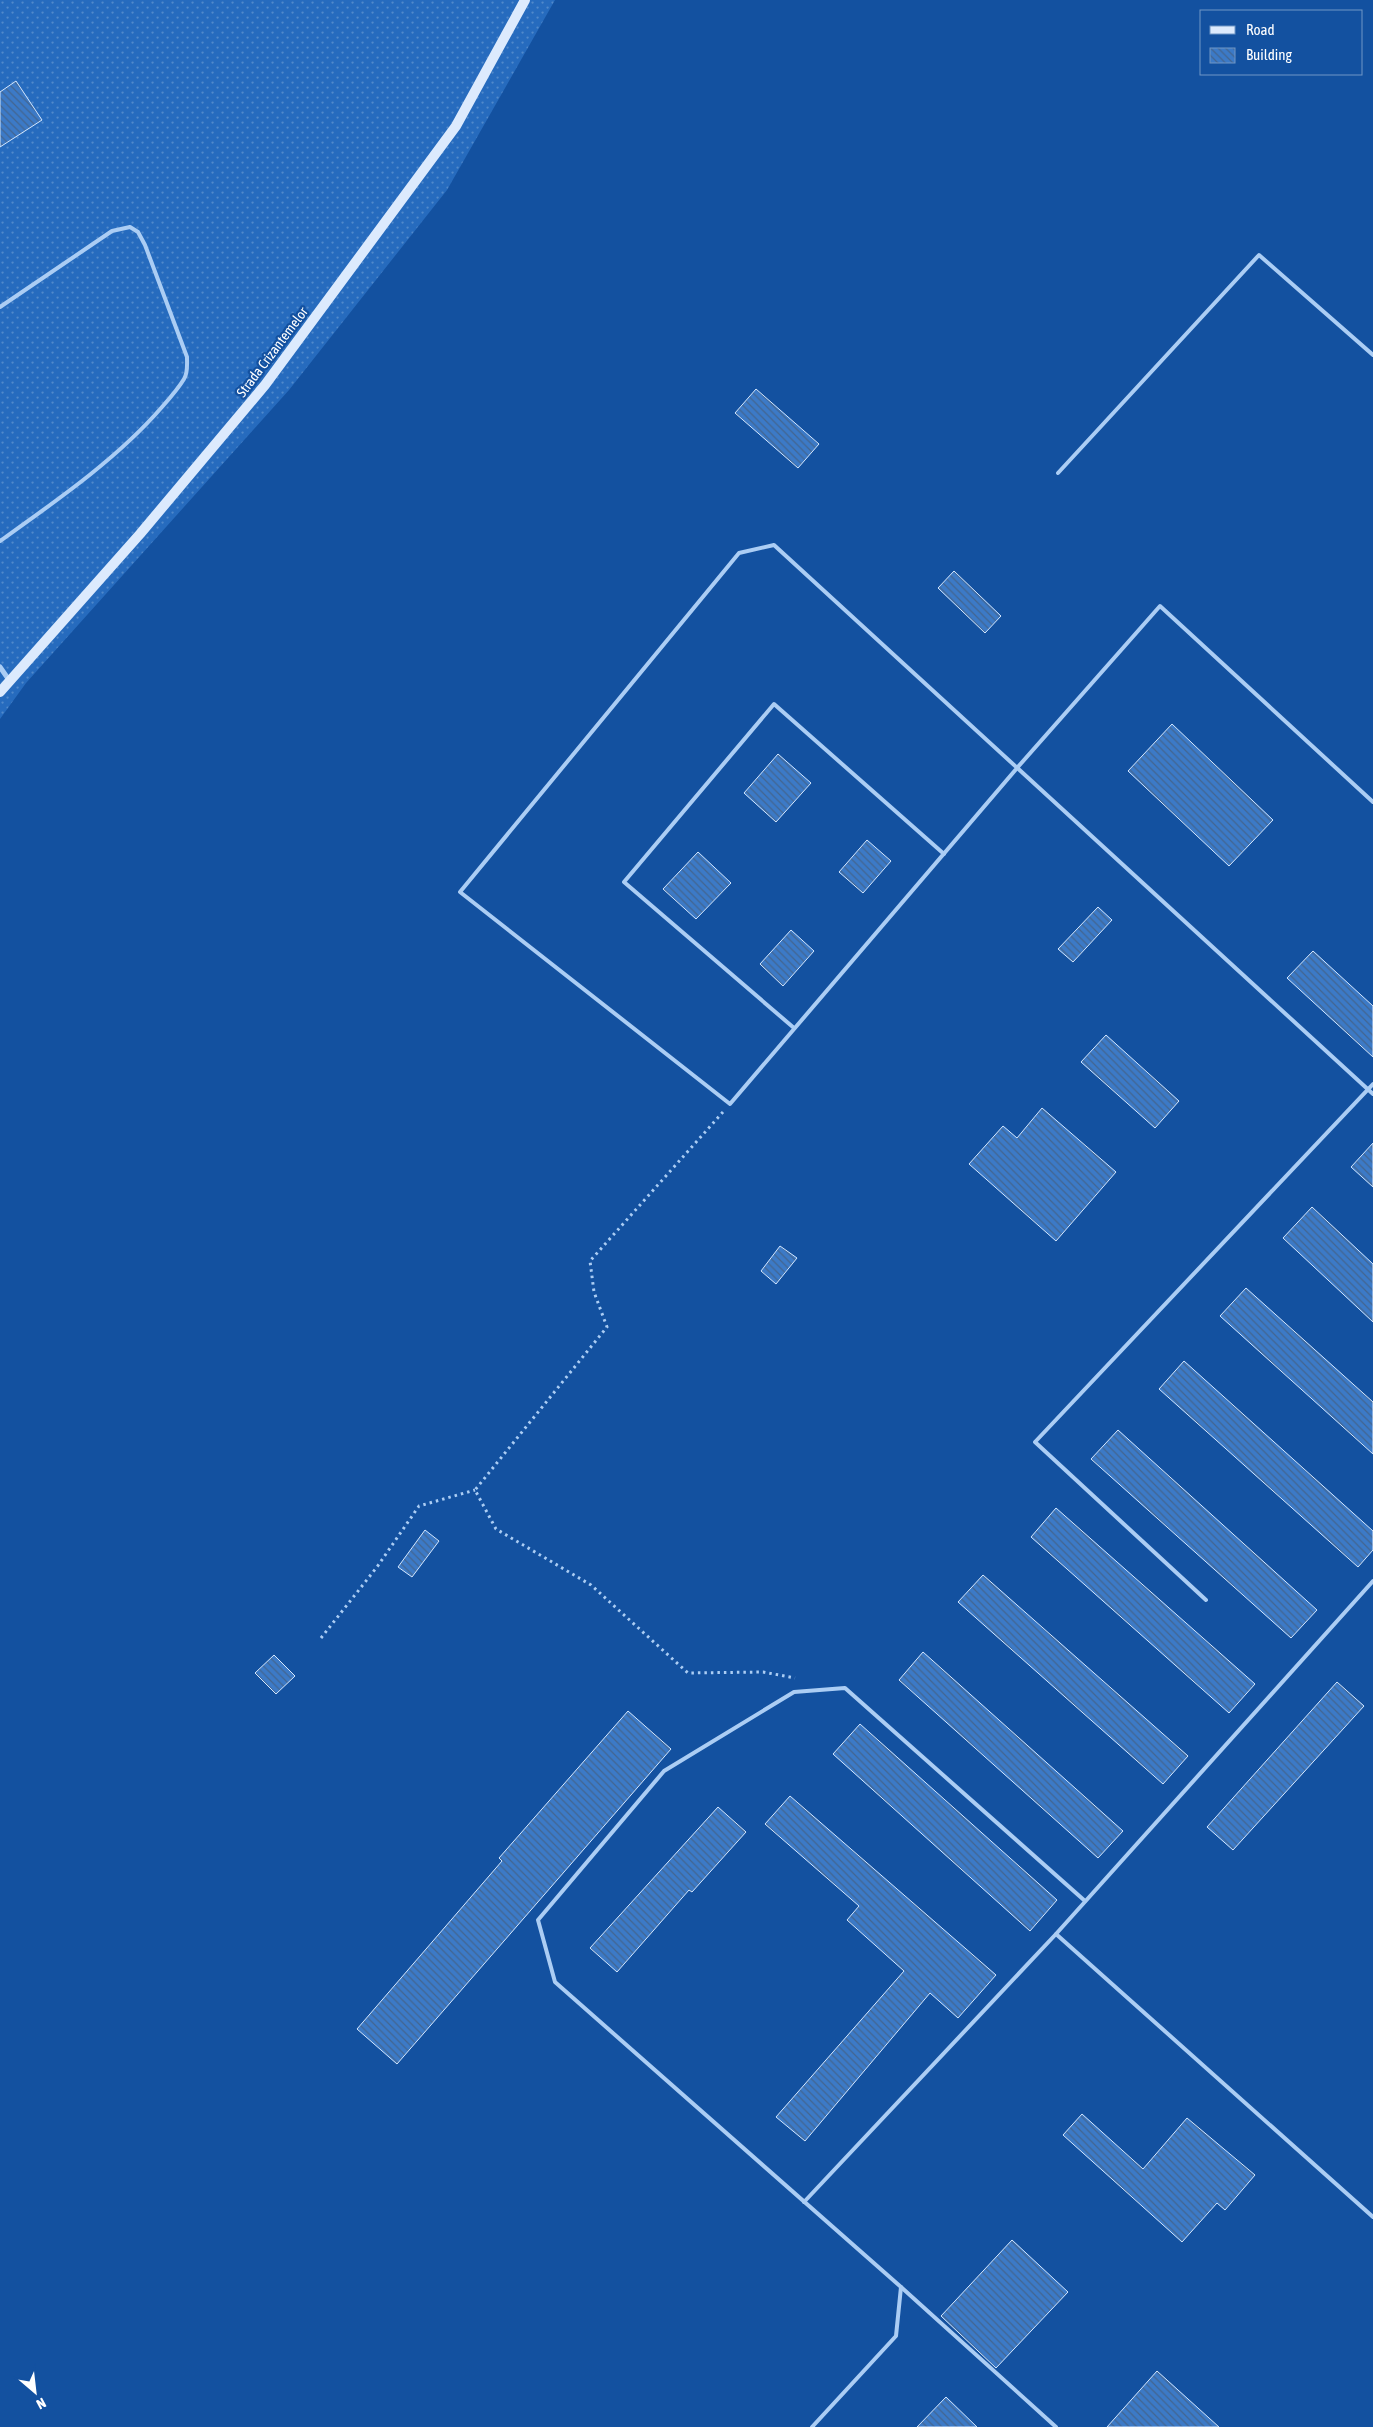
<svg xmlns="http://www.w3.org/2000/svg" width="1373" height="2427" font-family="'Asap Condensed',sans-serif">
<defs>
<pattern id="grass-dots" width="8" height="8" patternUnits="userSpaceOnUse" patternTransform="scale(1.25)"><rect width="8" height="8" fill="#266bbe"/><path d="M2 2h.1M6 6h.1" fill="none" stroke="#5189cb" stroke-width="1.8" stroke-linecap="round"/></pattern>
<pattern id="building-back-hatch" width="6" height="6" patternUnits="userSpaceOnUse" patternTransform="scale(1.25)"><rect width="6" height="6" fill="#3c7ac7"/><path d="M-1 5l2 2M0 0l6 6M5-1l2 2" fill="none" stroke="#436590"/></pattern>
</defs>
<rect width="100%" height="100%" fill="#1351a0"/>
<!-- grass -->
<polygon fill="url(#grass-dots)" points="0,0 555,0 447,190 289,390 26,683 0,719"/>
<!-- building -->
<g fill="url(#building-back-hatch)" stroke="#d4e7fe">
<polygon points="16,81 42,120 0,147 0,92"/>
<polygon points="756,389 819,444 798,468 735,413"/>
<polygon points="954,571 1001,616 985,633 938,588"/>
<polygon points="1172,724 1273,820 1229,866 1128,771"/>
<polygon points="778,754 811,783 776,822 744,793"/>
<polygon points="867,840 891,861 863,893 839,872"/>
<polygon points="698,852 731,883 696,919 663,889"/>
<polygon points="1098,907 1112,920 1073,962 1058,949"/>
<polygon points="791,930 814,951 783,986 760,964"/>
<polygon points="1313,951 1373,1006 1373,1057 1287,978"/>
<polygon points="1106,1035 1179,1101 1155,1128 1081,1062"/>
<polygon points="1042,1108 1116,1172 1056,1241 969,1164 1003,1126 1017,1138"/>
<polygon points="1373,1143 1373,1187 1351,1167"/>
<polygon points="1312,1207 1373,1264 1373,1322 1283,1238"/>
<polygon points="780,1246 797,1258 776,1284 761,1271"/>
<polygon points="1246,1288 1373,1402 1373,1454 1220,1316"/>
<polygon points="1184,1361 1373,1531 1373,1550 1358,1567 1159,1389"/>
<polygon points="1118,1430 1317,1610 1291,1638 1091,1459"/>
<polygon points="1056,1508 1255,1684 1229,1713 1031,1537"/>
<polygon points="425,1530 439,1541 412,1577 398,1567"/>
<polygon points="983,1575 1188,1756 1163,1784 958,1602"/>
<polygon points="923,1652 1123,1831 1098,1858 899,1680"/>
<polygon points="274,1655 295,1676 276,1694 255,1673"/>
<polygon points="1337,1682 1364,1706 1233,1850 1207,1827"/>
<polygon points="628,1711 671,1749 397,2064 357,2029 502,1861 499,1858"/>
<polygon points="860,1724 1057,1900 1030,1931 833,1754"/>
<polygon points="790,1796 996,1975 958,2018 930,1993 805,2141 776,2117 904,1971 847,1920 859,1906 765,1824"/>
<polygon points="718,1807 746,1832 692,1892 689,1890 617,1972 590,1948"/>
<polygon points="1082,2114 1143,2169 1187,2118 1255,2175 1225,2210 1217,2203 1182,2242 1063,2135"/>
<polygon points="1012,2240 1068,2292 996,2368 941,2316"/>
<polygon points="1157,2371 1219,2427 1107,2427"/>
<polygon points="946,2397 977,2427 917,2427"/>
</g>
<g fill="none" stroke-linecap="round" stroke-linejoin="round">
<!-- path -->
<g stroke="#abcdf4" stroke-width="3" stroke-dasharray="2.5 4" stroke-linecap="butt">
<polyline points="723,1112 590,1261 594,1292 607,1327 475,1490 496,1529 591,1585 688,1673 763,1672 795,1678"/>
<polyline points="321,1638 377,1567 419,1506 475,1490"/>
</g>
<!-- lane -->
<g stroke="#abcdf4" stroke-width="4">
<path d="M0,307L112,231L130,227L138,232L145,245L187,357C187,365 188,373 184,379C178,389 170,398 162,407C117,459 56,501 0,541"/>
<polyline points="1058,473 1259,255 1373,355"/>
<polyline points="1373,802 1160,606 1017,768 730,1104 460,892 739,553 774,545 1373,1094"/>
<polyline points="794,1028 624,882 774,704 944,854"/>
<polyline points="1206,1600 1035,1442 1373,1084"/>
<polyline points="1056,1934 1373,2217"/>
<polyline points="804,2202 1056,1934 1373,1581"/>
<polyline points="901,2287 1056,2427"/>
<polyline points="812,2427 896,2336 901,2287 555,1982 538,1920 664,1771 794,1692 845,1688 1085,1901"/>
</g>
<!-- street -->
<polyline stroke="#abcdf4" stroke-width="5" points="0,667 9,680"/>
<!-- secondary -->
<polyline stroke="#dceafd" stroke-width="10" points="0,692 140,534 265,385 456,126 525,0"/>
</g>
<g text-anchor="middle" stroke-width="4.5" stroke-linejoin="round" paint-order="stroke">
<!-- street labels -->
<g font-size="14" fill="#fff" stroke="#1351a0">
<text transform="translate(272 352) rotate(-53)" y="5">Strada Crizantemelor</text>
</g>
</g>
<!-- legend -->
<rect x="1200" y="10" width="162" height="65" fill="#1351a0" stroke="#7197c6"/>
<rect x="1210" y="26" width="25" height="8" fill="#dceafd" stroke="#7197c6"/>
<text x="1246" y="35" font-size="15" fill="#ffffff">Road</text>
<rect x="1210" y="48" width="25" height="15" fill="url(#building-back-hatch)" stroke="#7197c6"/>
<text x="1246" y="60" font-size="15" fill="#ffffff">Building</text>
<!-- north arrow -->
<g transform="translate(35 2392) rotate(152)" stroke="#1351a0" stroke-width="4" paint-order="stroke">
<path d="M0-4L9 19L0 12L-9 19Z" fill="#ffffff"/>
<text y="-8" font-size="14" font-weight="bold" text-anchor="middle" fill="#ffffff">N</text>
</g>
</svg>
